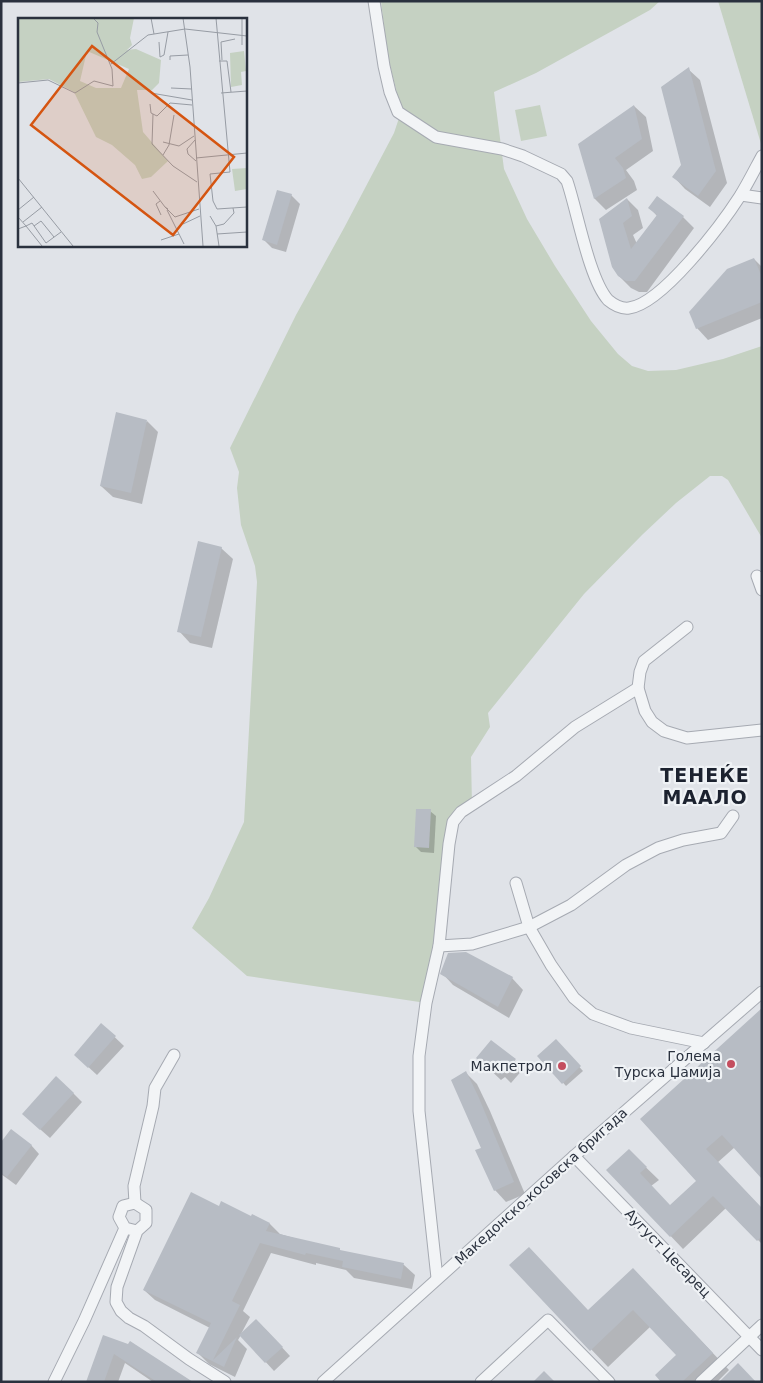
<svg xmlns="http://www.w3.org/2000/svg" width="763" height="1383" font-family="'DejaVu Sans',sans-serif">
<rect width="100%" height="100%" fill="#e0e3e8"/>
<!-- green -->
<g fill="#c5d1c2">
<polygon points="381,1 660,1 650,10 536,73 494,92 504,169 527,219 555,266 591,321 618,354 632,366 648,371 676,370 723,359 762,346 762,538 728,480 722,476 710,476 676,503 642,535 584,594 488,713 490,727 471,757 472,805 457,816 426,1003 247,976 192,928 209,898 244,822 257,582 255,566 241,525 237,488 239,472 230,448 296,315 344,228 394,133 399,118 400,106 387,53"/>
<polygon points="718,1 762,1 762,147"/>
<polygon points="540,105 547,136 521,141 515,110"/>
</g>
<!-- shadow -->
<g fill="#0003">
<polygon points="688,69 700,80 727,183 710,207 685,189 674,177 682,165"/>
<polygon points="634,106 646,117 653,151 626,170 634,181 637,190 606,210 595,199 580,145"/>
<polygon points="291,195 300,204 286,252 272,248 264,240"/>
<polygon points="627,199 638,210 643,228 633,235 637,244 657,216 650,208 683,217 694,228 647,292 639,292 631,288 619,276 613,266"/>
<polygon points="754,259 762,267 762,318 708,340 697,328"/>
<polygon points="147,421 158,432 142,504 113,497 101,486"/>
<polygon points="221,548 233,559 212,648 190,643 179,631"/>
<polygon points="430,811 436,816 434,853 421,852 415,846"/>
<polygon points="442,973 512,978 523,990 509,1018 453,985"/>
<polygon points="762,1010 735,1147 717,1163 762,1209 762,1244 726,1208 683,1249 608,1170 629,1151 659,1180 651,1186 671,1207 697,1181 641,1119"/>
<polygon points="102,1025 124,1046 97,1075 84,1063"/>
<polygon points="491,1041 524,1068 511,1083 505,1077 501,1080 486,1066"/>
<polygon points="556,1041 583,1071 566,1086 539,1056"/>
<polygon points="466,1073 477,1084 490,1111 525,1194 506,1202 495,1190 483,1149"/>
<polygon points="73,1093 82,1102 50,1138 32,1122"/>
<polygon points="1,1144 31,1145 39,1154 16,1185 1,1174"/>
<polygon points="220,1208 251,1218 253,1215 270,1224 280,1234 342,1252 404,1265 415,1275 412,1289 354,1278 346,1270 316,1263 316,1265 271,1253 243,1311 250,1317 241,1334 265,1329 290,1356 274,1371 241,1335 238,1340 247,1349 235,1377 209,1364 198,1353 210,1328 155,1300 144,1290"/>
<polygon points="511,1265 589,1311 649,1286 729,1370 717,1382 662,1382 678,1355 650,1327 608,1367"/>
<polygon points="104,1337 190,1382 153,1382 125,1363 118,1382 96,1382"/>
</g>
<!-- building -->
<g fill="#b7bcc4">
<polygon points="689,67 716,171 698,196 672,177 681,165 661,87"/>
<polygon points="634,105 642,139 615,158 623,168 626,178 594,199 578,144"/>
<polygon points="277,190 292,194 277,245 262,240"/>
<polygon points="657,196 684,216 635,281 626,281 618,276 612,267 599,219 627,198 632,216 623,223 631,249 657,215 648,208"/>
<polygon points="754,258 762,277 762,302 696,329 689,312 727,269"/>
<polygon points="116,412 147,420 131,493 100,486"/>
<polygon points="198,541 222,547 201,637 177,632"/>
<polygon points="416,809 431,809 429,848 414,847"/>
<polygon points="466,952 513,977 498,1007 440,974 448,953"/>
<polygon points="762,1008 762,1179 722,1135 706,1149 762,1208 762,1236 757,1241 713,1196 670,1237 606,1170 629,1149 647,1167 640,1173 670,1205 696,1181 640,1119"/>
<polygon points="101,1023 116,1036 88,1068 74,1055"/>
<polygon points="556,1039 581,1066 562,1084 537,1056"/>
<polygon points="491,1040 516,1059 502,1075 496,1069 492,1072 476,1058"/>
<polygon points="466,1071 479,1098 514,1182 494,1191 475,1150 481,1148 451,1080"/>
<polygon points="56,1076 74,1093 40,1130 22,1114"/>
<polygon points="11,1129 32,1145 7,1177 1,1173 1,1142"/>
<polygon points="191,1192 219,1206 221,1201 251,1216 252,1214 270,1223 266,1231 340,1248 340,1250 404,1263 401,1279 342,1267 343,1261 306,1253 305,1255 260,1243 232,1301 240,1305 213,1360 237,1337 224,1367 196,1353 211,1323 143,1290"/>
<polygon points="529,1247 588,1310 633,1268 713,1353 682,1382 661,1382 655,1375 676,1355 633,1310 590,1351 509,1265"/>
<polygon points="256,1319 283,1347 265,1363 239,1335"/>
<polygon points="103,1335 128,1344 130,1341 193,1382 157,1382 114,1354 104,1382 86,1382"/>
<polygon points="738,1363 756,1382 719,1382"/>
<polygon points="544,1371 555,1382 533,1382"/>
</g>
<g fill="none" stroke-linecap="round" stroke-linejoin="round">
<defs>
<g id="minor">
<path d="M374,1L384,66L390,92L398,112L436,137L502,149L523,156L561,174L567,181C577,210 589,279 608,300C614,305 621,309 629,308C662,304 722,224 740,196C748,183 755,169 762,156"/>
<polyline points="741,195 762,198"/>
<polyline points="757,576 762,590"/>
<polyline points="687,627 644,661 640,672 638,688 645,711 652,722 664,731 687,738 762,730"/>
<polyline points="516,883 529,927 551,965 574,998 593,1014 631,1028 704,1043"/>
<polyline points="439,946 472,944 529,927 571,905 626,865 658,848 683,840 721,833 733,816"/>
<polyline points="574,1156 762,1350"/>
<polyline points="135,1203 134,1186 153,1106 155,1088 174,1055"/>
<polyline points="137,1231 125,1228 119,1217 123,1206 135,1203 146,1210 146,1223 137,1231 117,1287 116,1302 121,1311 129,1318 144,1326 189,1359 225,1382"/>
<polyline points="437,1278 419,1111 419,1056 426,1003 439,946 449,844 453,822 461,812 516,776 575,727 638,688"/>
<polyline points="54,1382 84,1321 125,1228"/>
<polyline points="323,1382 574,1156 762,992"/>
<polyline points="481,1382 548,1320 609,1382"/>
<polyline points="701,1382 762,1325"/>
</g>
</defs>
<!-- minor casing -->
<use href="#minor" stroke="#a6aab2" stroke-width="13"/>
<!-- minor -->
<use href="#minor" stroke="#f2f4f6" stroke-width="11"/>
</g>
<!-- markers -->
<g fill="#c44e5f" stroke="#eff2f5" stroke-width="2">
<circle cx="731" cy="1064" r="5"/>
<circle cx="562" cy="1066" r="5"/>
</g>
<g text-anchor="middle" stroke-width="4.5" stroke-linejoin="round" paint-order="stroke">
<!-- poi labels -->
<g font-size="14" fill="#2a313e" stroke="#eff2f5" text-anchor="end">
<text x="721" y="1061">Голема<tspan x="721" dy="16">Турска Џамија</tspan></text>
<text x="552" y="1071">Макпетрол</text>
</g>
<!-- street labels -->
<g font-size="14" fill="#2a313e" stroke="#eff2f5">
<text transform="translate(541 1186) rotate(-42)" y="5">Македонско-косовска бригада</text>
<text transform="translate(668 1253) rotate(46)" y="5">Аугуст Цесарец</text>
</g>
<!-- district labels -->
<g font-size="19" font-weight="bold" letter-spacing="1" fill="#1c222f" stroke="#eff2f5">
<text x="705" y="782">ТЕНЕЌЕ<tspan x="705" dy="22">МААЛО</tspan></text>
</g>
</g>
<!-- overview -->
<g transform="translate(18 18)">
<rect width="229" height="229" fill="#e0e3e8"/>
<path d="M0,0H116L112,20L114,27L109,32L118,31L143,42L141,65L134,72H119L125,114L150,143L133,159L124,161L117,147L94,127L78,119L56,74L31,61L0,64ZM69,33L111,51L103,70H78L62,63ZM226,33L228,53L223,54L224,67L213,69L212,35ZM229,150V171L217,173L214,151Z" fill="#c5d1c2" fill-rule="evenodd"/>
<path fill="none" stroke="#979ca4" stroke-width="1" d="M133,0L136,16M165,0L172,49L185,228M198,0L212,154L192,156L195,183L199,191L229,189M224,0V27M141,24L142,39L146,37L150,14M152,42V38L170,37M204,42L203,24L217,21M201,43H209L213,74M93,46L130,17L167,11L229,18M0,65L30,62L57,75L76,63L95,68L94,51L79,14L80,5L75,0M153,70L174,71M133,75L174,82M203,75L229,73M132,86L133,95L139,98L152,85L174,87M135,96L134,126L155,148L179,164M177,122L169,131L170,136L178,143M145,124L161,128L176,118M145,137L151,127L156,97M178,140L229,135M0,160L55,228M135,173L147,189M142,183L138,186L143,197M150,191L147,189L157,199L181,191M0,192L16,179M149,192L166,226M192,198L198,208L206,206L216,195L215,190M0,199L8,208L0,211M5,204L24,189M165,206L182,198M16,208L23,203L36,219M198,208L201,228M199,216L229,214M143,222L161,216M24,228L8,208L14,205L28,225L43,214"/>
<path fill="#d55511" fill-opacity="0.15" stroke="#d55511" stroke-width="2.5" d="M74,28L216,139L155,217L13,107Z"/>
<rect width="229" height="229" fill="none" stroke="#2a313e" stroke-width="2.5"/>
</g>
<!-- border -->
<rect width="763" height="1383" fill="none" stroke="#2a313e" stroke-width="5"/>
</svg>
